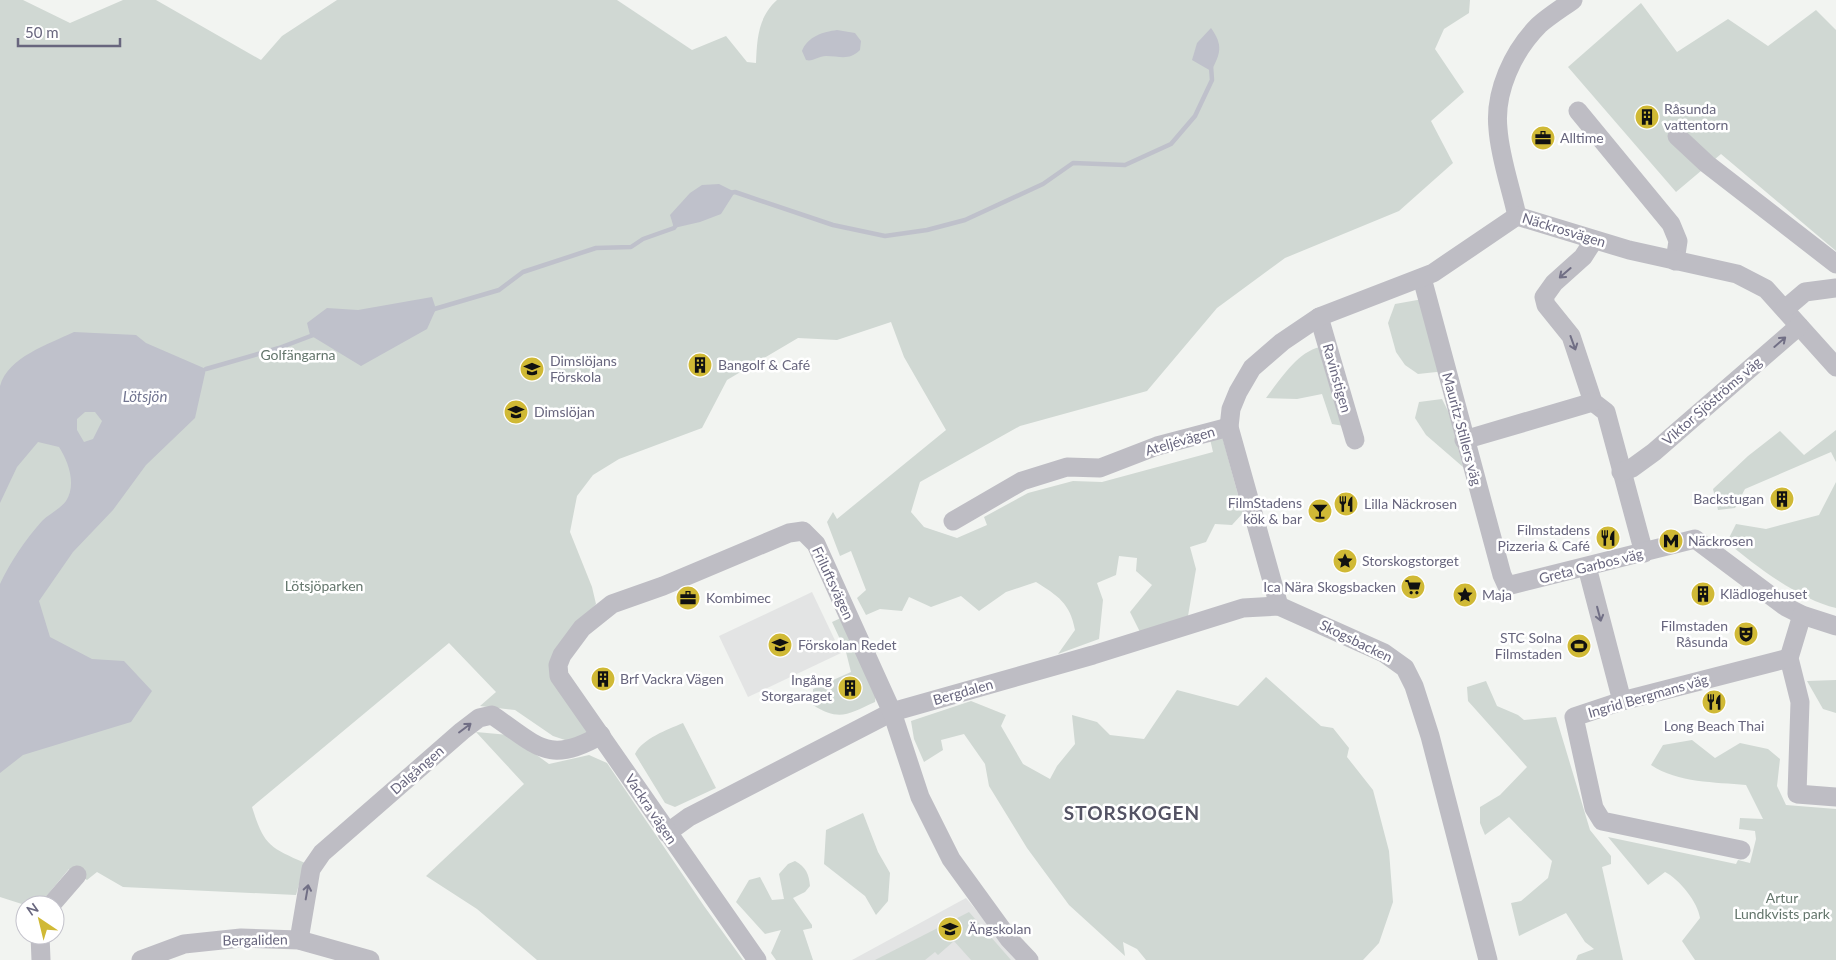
<svg xmlns="http://www.w3.org/2000/svg" width="1836" height="960" font-family="Lato,sans-serif">
<rect width="100%" height="100%" fill="#f2f4f1"/>
<!-- built -->
<g fill="#e3e4e4">
<polygon points="812,592 841,653 748,697 719,636"/>
<polygon points="966,898 1018,960 852,960"/>
</g>
<!-- green -->
<g fill="#d0d8d3">
<path d="M0,0H23L70,23L123,0H156L261,60L282,36L337,0H617L692,50L726,36L747,62L756,63C757,39 758,17 777,0H1470L1469,13L1444,29L1435,49L1464,92L1431,121L1453,163L1399,211L1285,258L1217,308L1147,391L1020,426L920,482L911,512L924,527L957,538L987,525L984,517L1028,493L1073,481L1102,482L1213,452L1210,439L1222,436L1243,513L1232,525L1215,524L1206,542L1190,547L1196,569L1188,616L1140,632L1130,612L1152,585L1136,571L1137,558L1119,556L1116,575L1097,583L1103,600L1099,639L1058,654L1075,630C1070,603 1058,596 1036,582L1006,592L979,611L961,596L931,607L909,597L902,611L880,609L866,615L857,598L866,590L851,551L840,556L827,522L833,512L837,519L946,430L904,357L891,322L837,340L798,338L727,380L702,428L619,459L593,475L577,496L570,532L592,587L596,604L554,658L589,734L568,741L553,736L515,710L480,706L496,692L449,643L252,807C264,845 269,847 305,863L296,895L123,887L97,872L87,880L69,869L39,905H25L0,897Z"/>
<polygon points="1641,3 1677,52 1728,19 1768,46 1816,10 1836,30 1836,251 1721,154 1676,192 1568,67"/>
<polygon points="1423,299 1446,371 1418,374 1405,365 1396,352 1388,323 1395,304"/>
<path d="M1320,347L1344,426L1332,424L1322,394L1297,399L1266,398C1280,380 1297,352 1320,347Z"/>
<polygon points="1442,399 1449,413 1463,467 1426,435 1415,418 1419,402"/>
<polygon points="1836,430 1836,462 1831,452 1745,489 1735,508 1718,510 1713,489 1748,456 1780,431 1804,455"/>
<path d="M1836,482V608C1801,600 1755,566 1727,542L1736,524L1766,529L1819,515Z"/>
<path d="M843,617L876,694L875,702C848,714 840,722 813,705V689L851,672L846,652L832,622Z"/>
<polygon points="1266,677 1321,726 1333,728 1349,748 1347,757 1373,790 1389,851 1393,902 1379,943 1363,960 1146,960 1137,949 1123,942 1125,956 1069,905 1027,848 989,786 985,764 964,734 941,740 943,750 924,762 914,739 911,721 971,701 1006,715 1001,726 1023,764 1050,779 1057,766 1075,744 1072,715 1097,722 1110,735 1144,739 1177,690 1238,706"/>
<polygon points="1836,680 1836,713 1823,709 1807,681"/>
<polygon points="1486,681 1497,706 1518,715 1524,720 1556,717 1590,830 1611,856 1611,864 1602,867 1623,960 1576,960 1578,955 1594,949 1585,942 1566,913 1519,936 1511,903 1521,901 1548,878 1552,861 1509,817 1485,835 1480,823 1480,807 1500,795 1527,767 1468,701 1467,687"/>
<path d="M683,723L716,788L675,807L665,803L635,754C643,738 667,730 683,723Z"/>
<polygon points="476,732 509,735 549,764 589,755 607,763 704,906 743,960 537,960 477,909 426,876 524,784"/>
<path d="M1692,740L1715,758L1740,743L1768,749L1780,759L1777,786L1786,805L1836,809V960H1695L1682,941L1700,918C1698,902 1679,879 1665,872L1648,885L1608,837L1736,864L1738,860L1750,863L1756,839L1755,831L1739,829L1740,818L1763,819L1746,785C1715,782 1678,783 1651,765L1663,745Z"/>
<polygon points="863,813 878,852 890,873 888,901 876,915 865,896 824,864 826,830"/>
<path d="M795,861C806,867 809,874 810,886L805,892L793,898L812,925V928L803,930L813,960H776L771,953L781,930L765,934L736,902L749,880L760,877L772,900L784,899L779,874L788,864Z"/>
<polygon points="969,912 1011,960 971,960 954,941 938,955 935,952 925,960 875,960"/>
</g>
<!-- water -->
<g fill="#bfc1cb" fill-rule="evenodd">
<path d="M1211,28C1223,45 1221,53 1211,71L1192,60L1197,43Z"/>
<path d="M837,30L855,33L861,41L860,50C849,61 840,56 826,56C818,56 813,62 806,60L802,51C808,36 823,32 837,30Z"/>
<polygon points="719,184 735,192 721,214 700,222 674,228 670,215 690,193 702,185"/>
<polygon points="432,297 436,309 427,329 361,366 310,335 307,323 327,308 358,310"/>
<path d="M74,332L136,335L146,343L206,369L195,418L146,465L113,510L73,552L39,601L50,637L92,659L124,661L152,691L131,722L23,755L0,773V584C10,562 26,539 42,521C49,514 60,509 66,501C77,484 68,461 59,447L38,442L17,467L0,503V386C8,357 49,344 74,332ZM85,412H95L102,421L93,439L84,442L77,430V419Z"/>
</g>
<g fill="none" stroke-linecap="round" stroke-linejoin="round">
<!-- stream -->
<g stroke="#bfc1cb" stroke-width="4.5">
<polyline points="730,193 735,192 833,225 885,236 927,230 965,220 1043,184 1073,163 1125,165 1171,144 1195,116 1212,80 1211,66"/>
<polyline points="431,310 499,290 523,272 596,248 631,247 643,239 674,228 677,224"/>
<polyline points="206,369 279,348 316,334"/>
</g>
<!-- minor -->
<g stroke="#bebdc4" stroke-width="19">
<polyline points="1578,111 1671,224 1678,241 1675,261"/>
<polyline points="1677,136 1707,164 1836,264"/>
<polyline points="1517,216 1629,250 1737,274 1766,289 1836,367"/>
<path d="M1517,216C1511,188 1500,158 1498,129C1494,92 1513,51 1539,25C1549,16 1562,8 1573,0"/>
<polyline points="1594,240 1583,257 1554,283 1544,297 1546,305 1571,336 1593,402 1606,412 1644,553"/>
<polyline points="1422,278 1502,575 1507,586 1695,539 1786,607 1802,615 1836,626"/>
<polyline points="1785,309 1805,292 1836,288"/>
<polyline points="1319,317 1355,440"/>
<polyline points="1464,440 1593,402"/>
<polyline points="1621,472 1632,468 1654,452 1799,326"/>
<polyline points="953,521 1022,481 1067,467 1100,468 1157,446 1229,427"/>
<polyline points="1587,567 1622,701"/>
<polyline points="1279,606 1229,427 1231,409 1238,392 1252,368 1282,342 1319,317 1433,273 1517,216"/>
<polyline points="1802,615 1789,658 1800,702 1797,794 1836,797"/>
<polyline points="667,833 689,817 892,712 1093,655 1243,608 1279,606 1384,653 1405,668 1414,686 1430,736 1488,960"/>
<polyline points="1741,850 1602,821 1594,808 1574,717 1622,701 1789,658"/>
<polyline points="51,905 77,875"/>
<polyline points="40,935 41,960"/>
<path d="M299,940L311,869L322,853L462,731L479,718L492,715C537,745 548,766 601,735"/>
<polyline points="141,960 184,944 241,938 299,940 370,960"/>
<polyline points="757,960 559,676 558,665 562,655 582,628 612,604 663,586 789,533 803,531 816,544 892,712 920,797 951,859 1009,939 1029,960"/>
</g>
</g>
<!-- one-way arrows -->
<defs><path id="oneway-shaft" d="M-6 0H5M1.5-3L5.5 0L1.5 3" fill="none" stroke-width="1.6" stroke-linecap="round" stroke-linejoin="round" transform="scale(1.25)"/></defs>
<g stroke="#716f85">
<use href="#oneway-shaft" transform="translate(1565 273) rotate(139)"/>
<use href="#oneway-shaft" transform="translate(1780 342) rotate(-41)"/>
<use href="#oneway-shaft" transform="translate(1573 343) rotate(70)"/>
<use href="#oneway-shaft" transform="translate(1599 614) rotate(75)"/>
<use href="#oneway-shaft" transform="translate(465 728) rotate(-37)"/>
<use href="#oneway-shaft" transform="translate(307 892) rotate(-80)"/>
</g>
<!-- icons -->
<defs>
<symbol id="building-disc" viewBox="-11 -11 22 22"><circle r="9.5" fill="#d0b935" stroke="#fff"/><path d="M-4-6H4V6H1V3H-1V6H-4ZM-2.5-4.3h1.7v1.8h-1.7ZM.8-4.3h1.7v1.8H.8ZM-2.5-1h1.7V.8h-1.7ZM.8-1h1.7V.8H.8Z" fill="#111"/></symbol>
<symbol id="office-disc" viewBox="-11 -11 22 22"><circle r="9.5" fill="#d0b935" stroke="#fff"/><path d="M-6-3h4V-5.5h4V-3h4V5H-6ZM-1-4.5V-3h2v-1.5ZM-6 0V1H6V0Z" fill="#111"/></symbol>
<symbol id="school-disc" viewBox="-11 -11 22 22"><circle r="9.5" fill="#d0b935" stroke="#fff"/><path d="M0-5L7-2L0 1L-7-2ZM-4 1L0 2.5L4 1V4Q0 6-4 4Z" fill="#111"/></symbol>
<symbol id="restaurant-disc" viewBox="-11 -11 22 22"><circle r="9.5" fill="#d0b935" stroke="#fff"/><path d="M-5-6h1v4h1v-4h1v4h1v-4h1v5L-1.5 .5V6h-2V.5L-5-1ZM5-6V6H3V1.5H1.5Q1.5-4 5-6Z" fill="#111"/></symbol>
<symbol id="bar-disc" viewBox="-11 -11 22 22"><circle r="9.5" fill="#d0b935" stroke="#fff"/><path d="M-6-5H6L.8 .8V4.5H3.5V6h-7V4.5H-.8V.8Z" fill="#111"/></symbol>
<symbol id="metro-disc" viewBox="-11 -11 22 22"><circle r="9.5" fill="#d0b935" stroke="#fff"/><path d="M-5.5 5V-5H-3L0 0L3-5H5.5V5H3V-.5L0 4L-3-.5V5Z" fill="#111"/></symbol>
<symbol id="sight-disc" viewBox="-11 -11 22 22"><circle r="9.5" fill="#d0b935" stroke="#fff"/><path d="M0-6L1.8-2.2L6-1.7L2.9 1.2L3.7 5.4L0 3.3L-3.7 5.4L-2.9 1.2L-6-1.7L-1.8-2.2Z" fill="#111"/></symbol>
<symbol id="supermarket-disc" viewBox="-11 -11 22 22"><circle r="9.5" fill="#d0b935" stroke="#fff"/><path d="M-6-5.5h2.5l.6 2H6L4.5 2H-2.5L-4.4-4H-6ZM-1.5 3.2a1.3 1.3 0 1 0 .1 0ZM3 3.2a1.3 1.3 0 1 0 .1 0Z" fill="#111"/></symbol>
<symbol id="theatre-disc" viewBox="-11 -11 22 22"><circle r="9.5" fill="#d0b935" stroke="#fff"/><path d="M-5-5.5Q0-4 5-5.5V0Q5 5 0 6Q-5 5-5 0ZM-3.3-2.5H-1v1.5H-3.3ZM1-2.5H3.3v1.5H1ZM-2.8 1Q0 5.5 2.8 1Z" fill="#111"/></symbol>
<symbol id="stadium-disc" viewBox="-11 -11 22 22"><circle r="9.5" fill="#d0b935" stroke="#fff"/><path d="M0-5a6.5 5 0 1 0 0 10a6.5 5 0 1 0 0-10ZM-3.5-1.8h7v3.6h-7Z" fill="#111"/></symbol>
</defs>
<g fill-rule="evenodd">
<use href="#building-disc" x="1633" y="103" width="28" height="28"/>
<use href="#office-disc" x="1529" y="124" width="28" height="28"/>
<use href="#building-disc" x="686" y="351" width="28" height="28"/>
<use href="#school-disc" x="518" y="355" width="28" height="28"/>
<use href="#school-disc" x="502" y="398" width="28" height="28"/>
<use href="#building-disc" x="1768" y="485" width="28" height="28"/>
<use href="#restaurant-disc" x="1332" y="490" width="28" height="28"/>
<use href="#bar-disc" x="1306" y="497" width="28" height="28"/>
<use href="#restaurant-disc" x="1594" y="524" width="28" height="28"/>
<use href="#metro-disc" x="1657" y="527" width="28" height="28"/>
<use href="#sight-disc" x="1331" y="547" width="28" height="28"/>
<use href="#supermarket-disc" x="1399" y="573" width="28" height="28"/>
<use href="#building-disc" x="1689" y="580" width="28" height="28"/>
<use href="#sight-disc" x="1451" y="581" width="28" height="28"/>
<use href="#office-disc" x="674" y="584" width="28" height="28"/>
<use href="#theatre-disc" x="1732" y="620" width="28" height="28"/>
<use href="#school-disc" x="766" y="631" width="28" height="28"/>
<use href="#stadium-disc" x="1565" y="632" width="28" height="28"/>
<use href="#building-disc" x="589" y="665" width="28" height="28"/>
<use href="#building-disc" x="836" y="674" width="28" height="28"/>
<use href="#restaurant-disc" x="1700" y="688" width="28" height="28"/>
<use href="#school-disc" x="936" y="915" width="28" height="28"/>
</g>
<g text-anchor="middle" stroke-width="5" stroke-linejoin="round" paint-order="stroke">
<!-- poi labels -->
<g font-size="14" fill="#68667e" stroke="#fff" text-anchor="start">
<text x="1664" y="114">Råsunda<tspan x="1664" dy="16">vattentorn</tspan></text>
<text x="1560" y="143">Alltime</text>
<text x="550" y="366">Dimslöjans<tspan x="550" dy="16">Förskola</tspan></text>
<text x="718" y="370">Bangolf &amp; Café</text>
<text x="534" y="417">Dimslöjan</text>
<text x="1764" y="504" text-anchor="end">Backstugan</text>
<text x="1302" y="508" text-anchor="end">FilmStadens<tspan x="1302" dy="16">kök &amp; bar</tspan></text>
<text x="1364" y="509">Lilla Näckrosen</text>
<text x="1590" y="535" text-anchor="end">Filmstadens<tspan x="1590" dy="16">Pizzeria &amp; Café</tspan></text>
<text x="1688" y="546">Näckrosen</text>
<text x="1362" y="566">Storskogstorget</text>
<text x="1396" y="592" text-anchor="end">Ica Nära Skogsbacken</text>
<text x="1720" y="599">Klädlogehuset</text>
<text x="1482" y="600">Maja</text>
<text x="706" y="603">Kombimec</text>
<text x="1728" y="631" text-anchor="end">Filmstaden<tspan x="1728" dy="16">Råsunda</tspan></text>
<text x="1562" y="643" text-anchor="end">STC Solna<tspan x="1562" dy="16">Filmstaden</tspan></text>
<text x="798" y="650">Förskolan Redet</text>
<text x="620" y="684">Brf Vackra Vägen</text>
<text x="832" y="685" text-anchor="end">Ingång<tspan x="832" dy="16">Storgaraget</tspan></text>
<text x="1714" y="731" text-anchor="middle">Long Beach Thai</text>
<text x="968" y="934">Ängskolan</text>
</g>
<!-- street labels -->
<g font-size="14" fill="#68667e" stroke="#fff">
<text transform="translate(1564 230) rotate(17)" y="5">Näckrosvägen</text>
<text transform="translate(1337 378) rotate(74)" y="5">Ravinstigen</text>
<text transform="translate(1712 401) rotate(-41)" y="5">Viktor Sjöströms väg</text>
<text transform="translate(1462 429) rotate(75)" y="5">Mauritz Stillers väg</text>
<text transform="translate(1180 441) rotate(-16)" y="5">Ateljévägen</text>
<text transform="translate(1591 566) rotate(-14)" y="5">Greta Garbos väg</text>
<text transform="translate(833 583) rotate(65)" y="5">Friluftsvägen</text>
<text transform="translate(1356 641) rotate(26)" y="5">Skogsbacken</text>
<text transform="translate(963 692) rotate(-16)" y="5">Bergdalen</text>
<text transform="translate(1648 696) rotate(-16)" y="5">Ingrid Bergmans väg</text>
<text transform="translate(417 770) rotate(-41)" y="5">Dalgången</text>
<text transform="translate(651 809) rotate(56)" y="5">Vackra vägen</text>
<text transform="translate(255 940) rotate(-1)" y="5">Bergaliden</text>
</g>
<!-- park labels -->
<g font-size="14" fill="#64766c" stroke="#fff">
<text x="298" y="360">Golfängarna</text>
<text x="324" y="591">Lötsjöparken</text>
<text x="1782" y="903">Artur<tspan x="1782" dy="16">Lundkvists park</tspan></text>
</g>
<!-- water labels -->
<g font-size="15" font-style="italic" fill="#717590" stroke="#fff">
<text x="145" y="402">Lötsjön</text>
</g>
<!-- district labels -->
<g font-size="19" font-weight="bold" letter-spacing="1" fill="#545364" stroke="#fff">
<text x="1132" y="820">STORSKOGEN</text>
</g>
</g>
<!-- north arrow -->
<g transform="translate(40 920) rotate(325)"><circle r="24" fill="#ffffff" stroke="#c3c2cb"/>
<path d="M0-4L9 19L0 12L-9 19Z" fill="#d0b935"/>
<text y="-8" font-size="14" font-weight="bold" text-anchor="middle" fill="#68667e">N</text>
</g>
<!-- scale -->
<path d="M18 38v8h102v-8" fill="none" stroke="#68667e" stroke-width="2.5"/>
<text x="25" y="38" font-size="15" fill="#68667e" stroke="#ffffff" stroke-width="4" paint-order="stroke">50 m</text>
</svg>
